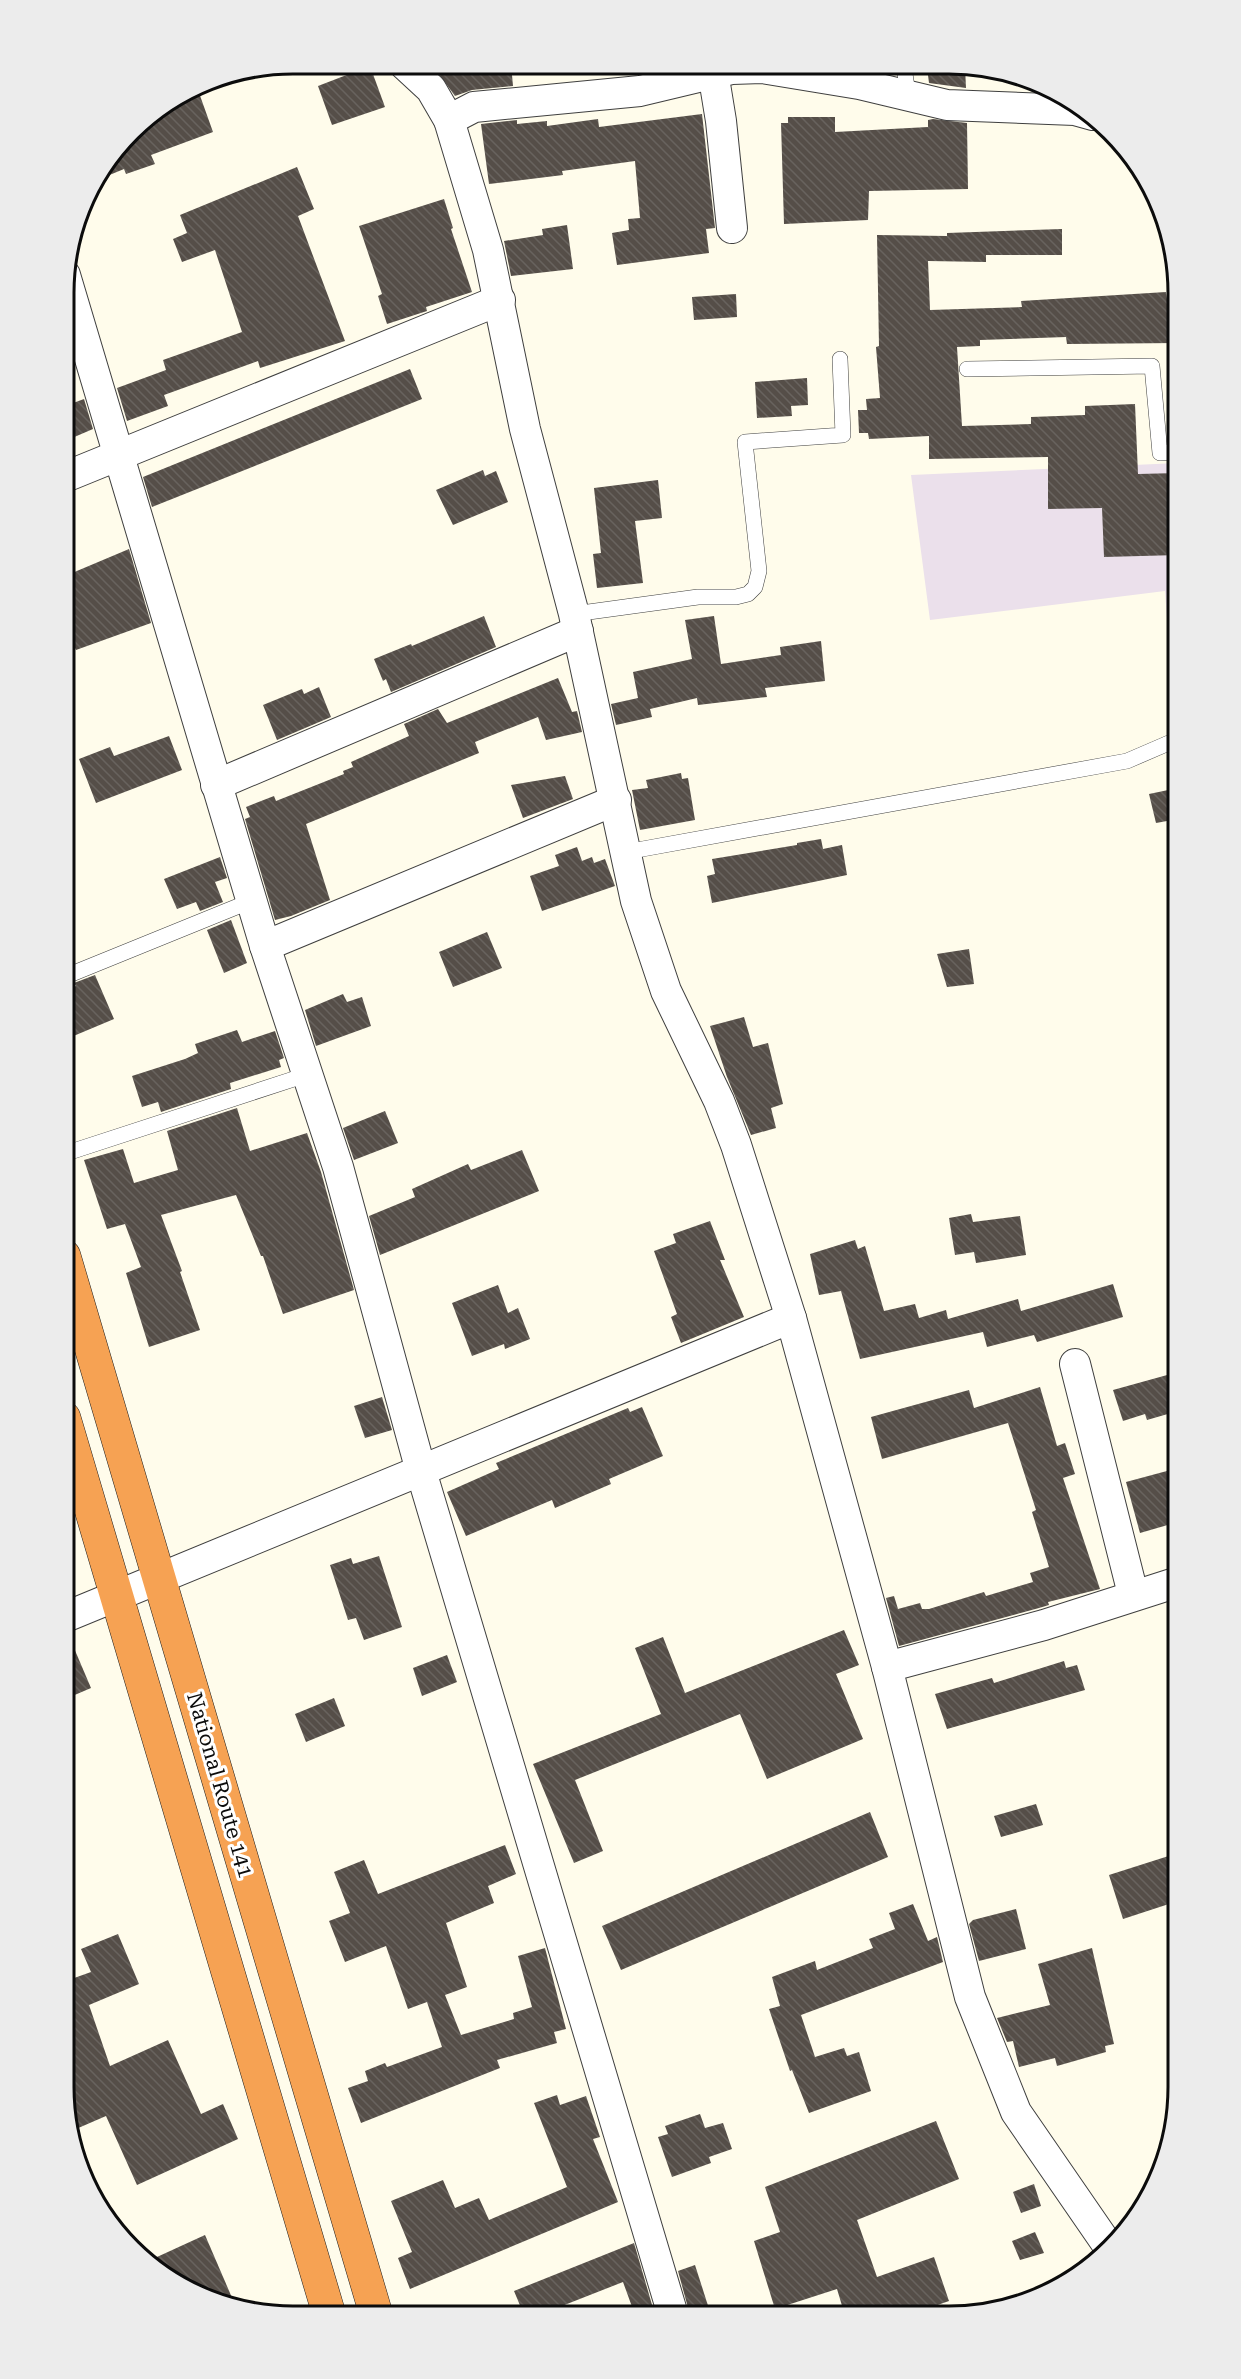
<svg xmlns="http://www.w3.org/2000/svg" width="1241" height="2379" font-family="'Roboto Serif',serif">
<defs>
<pattern id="building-back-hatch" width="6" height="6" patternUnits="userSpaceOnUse" patternTransform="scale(1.5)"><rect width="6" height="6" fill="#554e48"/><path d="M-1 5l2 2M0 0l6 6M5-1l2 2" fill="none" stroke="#68635e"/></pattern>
</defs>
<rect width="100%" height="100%" fill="#fffceb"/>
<!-- industrial -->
<polygon fill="#ebe0eb" points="1178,463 1178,713 1174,715 1165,591 930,620 911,475"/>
<!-- building -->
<g fill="url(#building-back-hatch)">
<polygon points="435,64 511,64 513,86 472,90 455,96 436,70"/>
<polygon points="370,66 385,107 332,125 318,86"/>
<polygon points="927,67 965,67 966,88 929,83"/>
<polygon points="198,90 213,132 151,155 155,164 126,174 124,169 95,181 141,120 173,100"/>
<polygon points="702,114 715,228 706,229 709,253 617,265 612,233 629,230 628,219 640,218 635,161 562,171 563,175 489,184 481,124 517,120 517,124 547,121 547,126 598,119 599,127"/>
<polygon points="788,117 835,117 835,132 928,127 928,120 933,119 967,123 968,189 869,191 868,220 784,224 781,123 788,123"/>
<polygon points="297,167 314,209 298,216 345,341 260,368 258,361 164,395 168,406 127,421 117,388 166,370 163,360 242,332 215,250 182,262 173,239 187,233 180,215"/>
<polygon points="444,199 453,228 451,229 472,292 426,307 427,311 387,324 378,296 382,294 359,226"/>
<polygon points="567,225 573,269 511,276 504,241 543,235 542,229"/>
<polygon points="1062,229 1062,255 986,255 986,262 928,261 930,310 1022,307 1021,301 1166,292 1167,299 1178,299 1178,343 1067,344 1066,337 980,340 980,346 957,347 962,426 1031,424 1031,417 1085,415 1085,406 1135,404 1138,474 1178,473 1178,555 1104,557 1102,508 1048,509 1048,457 929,459 929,436 869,439 868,433 859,433 858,410 867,410 866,399 880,398 876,347 879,346 877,235 947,236 947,233"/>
<polygon points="736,294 737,317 694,320 692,297"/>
<polygon points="410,369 422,399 152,507 143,477"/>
<polygon points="807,378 808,405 791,406 792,416 757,418 755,382"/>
<polygon points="84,399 93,429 65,441 65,406"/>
<polygon points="483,470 485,476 496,471 508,502 453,525 436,490"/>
<polygon points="658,480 662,518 635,521 643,583 597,588 593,554 601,553 594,488"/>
<polygon points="129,549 151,623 76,650 75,648 65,651 65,576"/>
<polygon points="484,616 496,647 391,692 386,679 383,681 374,659 411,644 412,646"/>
<polygon points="714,616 721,664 781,655 780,647 821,641 825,681 765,688 767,697 698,705 697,698 650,709 652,717 616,725 611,704 638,698 633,672 692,659 685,620"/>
<polygon points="558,678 572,712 577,711 582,732 546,740 538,717 475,742 479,753 306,824 330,900 291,916 275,920 245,819 250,817 246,807 274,796 276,801 344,774 343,771 353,767 351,762 409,736 404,724 438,709 447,723"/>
<polygon points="319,687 331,717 277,740 263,705 302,689 304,694"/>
<polygon points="169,736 182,770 96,803 79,759 110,747 114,756"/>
<polygon points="681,773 682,779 688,778 695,820 640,830 632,790 648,788 646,780"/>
<polygon points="565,776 573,799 523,818 511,785"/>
<polygon points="1178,788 1178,819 1156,823 1149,794"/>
<polygon points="821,839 823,849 842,845 847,875 712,903 707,876 715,874 712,859 797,845 797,843"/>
<polygon points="577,847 582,861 592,857 594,863 605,859 615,886 542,911 530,876 559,866 555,855"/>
<polygon points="220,857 227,878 215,882 223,902 200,911 196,902 177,909 164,879"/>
<polygon points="231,920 247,963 224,973 207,930"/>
<polygon points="487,932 502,968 453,987 439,952"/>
<polygon points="969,949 974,984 947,987 937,954"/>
<polygon points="95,975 114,1019 64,1040 64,991 76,986 74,983"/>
<polygon points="343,994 347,1002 362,997 371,1026 316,1046 305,1010"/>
<polygon points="744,1017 753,1047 768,1043 783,1104 771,1108 776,1128 751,1135 727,1077 710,1026"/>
<polygon points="237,1030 242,1042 275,1031 284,1058 279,1060 281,1067 230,1083 231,1089 161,1112 158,1102 142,1107 132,1076 185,1059 198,1053 195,1044"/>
<polygon points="237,1108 250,1151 307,1133 321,1172 354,1290 283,1314 263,1256 261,1256 236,1195 217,1200 161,1215 182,1271 180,1272 200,1330 149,1347 126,1273 141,1267 125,1224 107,1229 84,1160 123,1149 134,1183 178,1170 167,1131"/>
<polygon points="385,1111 398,1143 354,1160 343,1128"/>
<polygon points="522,1150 539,1191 380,1255 369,1216 415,1197 412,1189 468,1164 471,1170"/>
<polygon points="971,1214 973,1222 1020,1216 1026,1255 976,1263 974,1252 955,1255 949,1218"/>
<polygon points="710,1221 725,1260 720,1260 744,1317 681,1343 671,1317 677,1314 654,1251 676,1243 673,1234"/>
<polygon points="855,1240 858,1249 865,1246 884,1311 915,1304 919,1318 946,1310 948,1319 1018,1299 1021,1311 1113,1284 1123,1317 1037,1342 1034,1335 987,1347 983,1332 860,1359 841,1291 819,1295 810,1254"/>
<polygon points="498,1285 508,1313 518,1308 530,1339 505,1349 504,1344 472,1356 452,1303"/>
<polygon points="1178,1372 1178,1411 1147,1420 1145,1414 1123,1421 1113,1390"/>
<polygon points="1040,1387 1057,1446 1065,1443 1075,1474 1063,1478 1100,1589 1048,1602 1049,1605 1039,1608 899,1646 886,1598 894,1596 898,1609 920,1603 922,1609 929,1609 984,1592 986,1596 1033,1582 1030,1573 1049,1567 1032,1512 1036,1510 1008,1423 882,1459 871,1417 969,1390 974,1408"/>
<polygon points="382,1397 392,1430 365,1438 354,1406"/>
<polygon points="642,1407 663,1456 609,1479 611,1484 555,1508 552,1500 466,1536 447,1492 499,1469 496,1463 628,1408 630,1412"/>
<polygon points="1178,1468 1178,1522 1140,1533 1126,1482"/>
<polygon points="379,1556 402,1627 364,1640 356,1618 348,1620 330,1565 351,1558 353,1564"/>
<polygon points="844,1630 859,1665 836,1674 863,1739 767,1779 740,1714 575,1780 603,1851 574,1863 533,1764 661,1714 635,1648 663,1637 685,1693"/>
<polygon points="68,1634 91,1688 63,1700 63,1635"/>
<polygon points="447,1655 457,1682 422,1696 413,1668"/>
<polygon points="1064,1661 1066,1668 1077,1665 1085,1690 947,1729 935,1694 992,1678 994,1683"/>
<polygon points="334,1698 345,1726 306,1742 295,1714"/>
<polygon points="1036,1804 1043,1825 1001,1837 994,1816"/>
<polygon points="870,1812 888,1857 621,1970 602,1926"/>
<polygon points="505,1845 516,1874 488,1886 494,1903 446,1923 467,1987 445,1995 461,2035 514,2019 513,2013 532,2007 518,1956 545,1948 566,2029 554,2032 557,2043 497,2060 500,2068 361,2123 348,2088 368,2081 365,2071 385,2063 387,2067 442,2047 427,2002 408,2009 386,1946 345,1962 329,1921 350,1913 334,1872 364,1860 378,1894"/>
<polygon points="1178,1853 1178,1901 1123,1919 1109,1875"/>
<polygon points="913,1904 928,1941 937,1937 943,1962 801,2015 815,2057 844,2048 847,2056 859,2052 871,2091 809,2113 792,2070 790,2071 769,2009 780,2006 772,1977 815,1961 817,1970 873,1948 869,1939 895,1929 889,1913"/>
<polygon points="1016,1909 1026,1949 979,1961 969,1924 973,1920"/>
<polygon points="118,1934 139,1984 89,2005 110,2066 168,2040 201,2114 223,2104 238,2139 137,2185 106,2116 76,2129 66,2108 63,2087 63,1982 91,1972 81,1949"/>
<polygon points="1092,1948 1114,2044 1105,2046 1106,2052 1057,2066 1055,2058 1019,2067 1013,2041 1007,2042 997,2018 1050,2005 1038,1964"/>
<polygon points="557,2095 560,2105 586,2096 600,2137 593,2139 618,2202 410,2289 398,2258 412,2252 391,2201 443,2180 455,2208 479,2198 489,2220 567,2187 534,2103"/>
<polygon points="700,2114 705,2128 723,2123 732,2149 709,2157 711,2163 672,2177 658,2137 668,2134 665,2126"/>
<polygon points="936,2121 959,2179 857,2220 877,2277 934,2257 949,2301 906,2316 854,2316 851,2306 843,2309 837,2289 775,2309 754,2241 780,2232 765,2187"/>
<polygon points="1034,2184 1041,2206 1021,2213 1013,2192"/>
<polygon points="1035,2232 1044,2253 1020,2260 1012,2241"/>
<polygon points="205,2235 236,2307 204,2298 146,2262"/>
<polygon points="634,2243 655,2315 635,2315 623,2282 539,2315 524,2315 514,2291"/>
<polygon points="695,2265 711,2315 690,2315 678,2271"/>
</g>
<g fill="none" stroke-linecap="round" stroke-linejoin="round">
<defs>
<g id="lane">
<polyline points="904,67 908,94"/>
<polyline points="967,369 1152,366 1160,453 1178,452"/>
<polyline points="574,614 698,597 736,597 748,594 755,587 759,571 745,442 843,435 840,359"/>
<polyline points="626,852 1127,761 1178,739"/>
<polyline points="64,977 251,901"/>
<polyline points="64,1154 306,1075"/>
</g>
<g id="street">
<polyline points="404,64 431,89 449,120 488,250 525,429 574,614 636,901 666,991 719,1101 736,1145 791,1318 887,1667 970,1997 1016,2112 1109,2247"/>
<polyline points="712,66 721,121 732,228"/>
<polyline points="449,120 474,107 640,91 732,69 762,68 859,84 947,105 1075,110 1093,115"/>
<polyline points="65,275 265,946 338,1167 421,1471 673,2315"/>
<polyline points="65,477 500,300"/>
<polyline points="216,785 578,631"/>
<polyline points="265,946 616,800"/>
<polyline points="1075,1364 1133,1594"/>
<polyline points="63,1618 791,1318"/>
<polyline points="887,1667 1044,1625 1178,1582"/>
</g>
<g id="highway">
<polyline points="64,1256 376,2314"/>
<polyline points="64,1418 329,2314"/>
</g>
</defs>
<!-- lane casing -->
<use href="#lane" stroke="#3f3f3f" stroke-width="16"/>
<!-- street casing -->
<use href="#street" stroke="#3f3f3f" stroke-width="32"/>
<!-- highway casing -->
<use href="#highway" stroke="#1d1d1d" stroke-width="34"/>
<!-- lane -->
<use href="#lane" stroke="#fff" stroke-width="15"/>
<!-- street -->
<use href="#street" stroke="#fff" stroke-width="30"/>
<!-- highway -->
<use href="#highway" stroke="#f6a253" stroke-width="33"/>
</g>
<g text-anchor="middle" stroke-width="6" stroke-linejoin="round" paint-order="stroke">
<!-- street labels -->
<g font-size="21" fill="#0c0c0c" stroke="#fff">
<text transform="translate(220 1785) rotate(74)" y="7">National Route 141</text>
</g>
</g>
<!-- crop -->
<path d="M0 0H1241V2379H0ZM293 74H949A219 219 0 0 1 1168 293V2087A219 219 0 0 1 949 2306H293A219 219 0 0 1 74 2087V293A219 219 0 0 1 293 74Z" fill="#ececec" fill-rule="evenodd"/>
<path fill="none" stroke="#0c0c0c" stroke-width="3" d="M293 74H949A219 219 0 0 1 1168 293V2087A219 219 0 0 1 949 2306H293A219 219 0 0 1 74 2087V293A219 219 0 0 1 293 74Z"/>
</svg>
